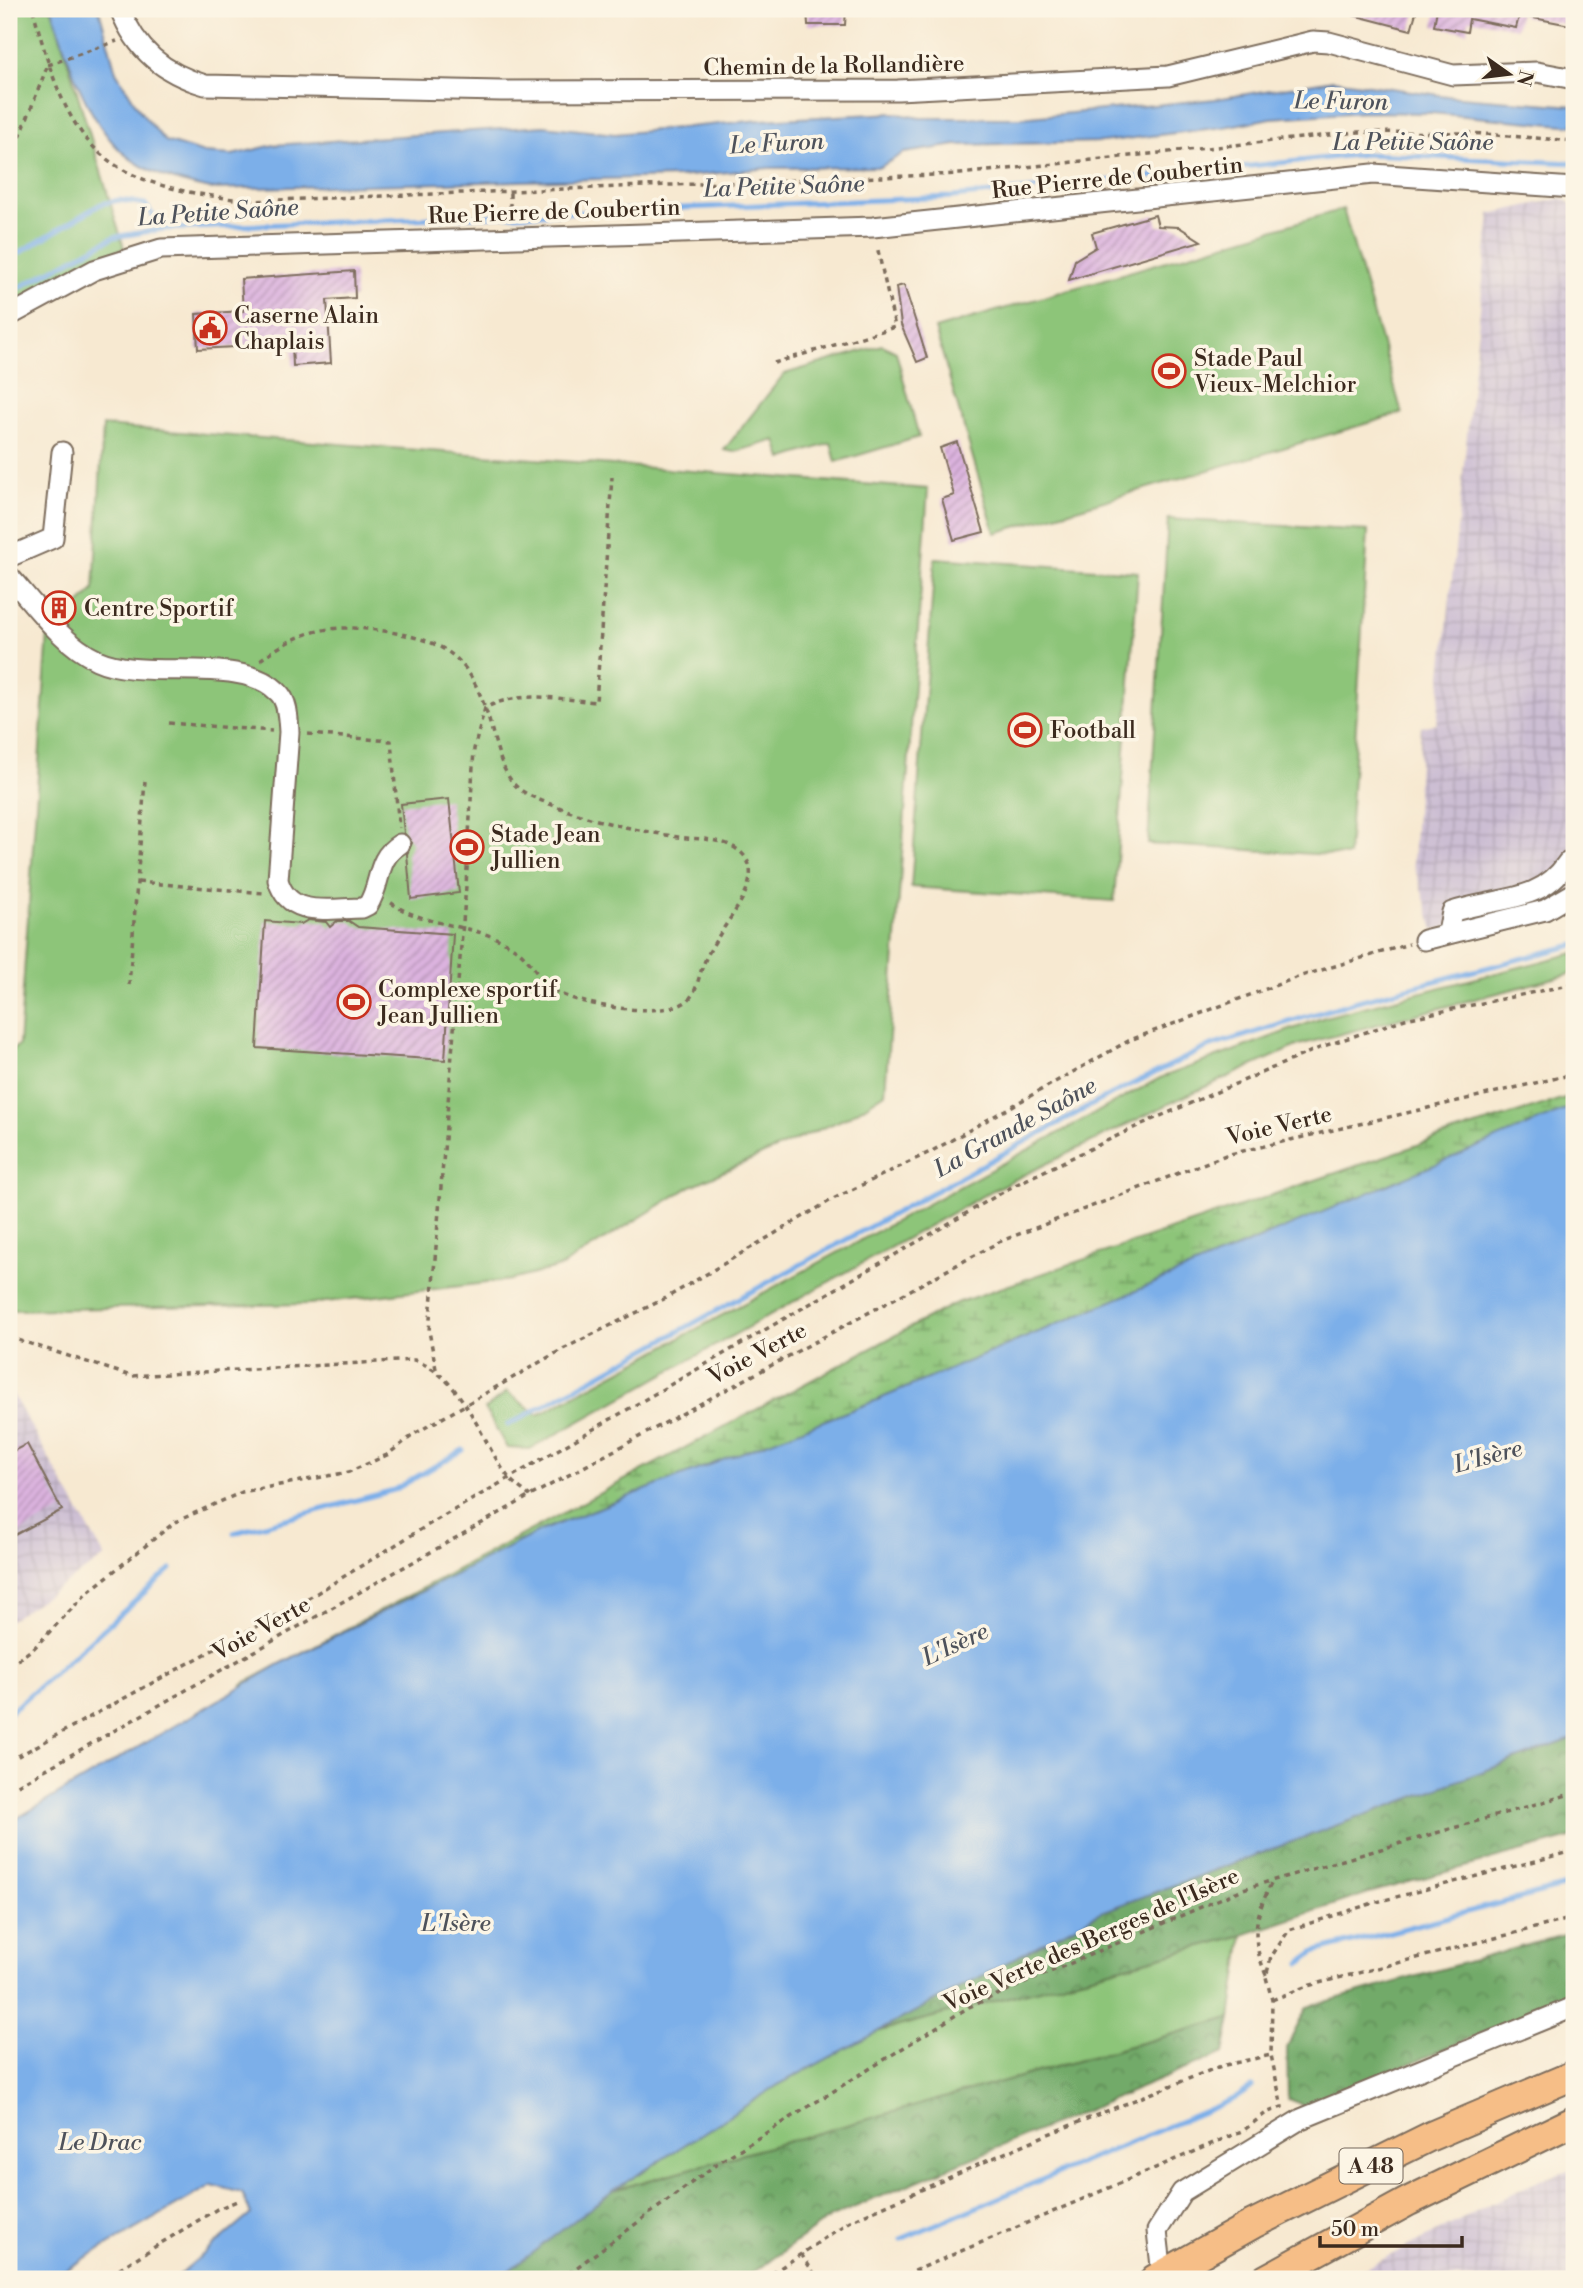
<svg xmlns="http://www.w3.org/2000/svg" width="1583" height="2288" font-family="'Libre Bodoni',serif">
<defs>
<pattern id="industrial-grid" width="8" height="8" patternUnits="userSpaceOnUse" patternTransform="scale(1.75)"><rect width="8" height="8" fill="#ccbed3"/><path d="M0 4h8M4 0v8" fill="none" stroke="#b0a3b5"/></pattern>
<pattern id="forest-crowns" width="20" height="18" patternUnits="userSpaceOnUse" patternTransform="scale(1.75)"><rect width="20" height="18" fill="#72aa69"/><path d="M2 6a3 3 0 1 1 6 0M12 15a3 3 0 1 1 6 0" fill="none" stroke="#5f8b56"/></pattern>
<pattern id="wetland-marsh" width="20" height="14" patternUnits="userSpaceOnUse" patternTransform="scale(1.75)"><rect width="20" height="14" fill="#8dc579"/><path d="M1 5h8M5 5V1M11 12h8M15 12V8" fill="none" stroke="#74a063"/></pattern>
<pattern id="building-hatch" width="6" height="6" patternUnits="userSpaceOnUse" patternTransform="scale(1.75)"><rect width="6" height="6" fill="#dcb3df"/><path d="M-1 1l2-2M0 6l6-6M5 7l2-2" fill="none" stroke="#b492b4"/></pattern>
</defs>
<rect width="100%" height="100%" fill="#fcf5e5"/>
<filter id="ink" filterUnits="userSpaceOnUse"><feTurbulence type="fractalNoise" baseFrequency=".0143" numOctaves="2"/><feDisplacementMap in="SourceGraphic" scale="14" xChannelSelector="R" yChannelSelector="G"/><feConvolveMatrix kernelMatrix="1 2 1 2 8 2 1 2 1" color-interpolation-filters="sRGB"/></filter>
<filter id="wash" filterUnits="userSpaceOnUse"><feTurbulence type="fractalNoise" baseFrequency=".00686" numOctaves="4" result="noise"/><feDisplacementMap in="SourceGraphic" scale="28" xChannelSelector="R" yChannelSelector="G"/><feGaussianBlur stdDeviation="1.57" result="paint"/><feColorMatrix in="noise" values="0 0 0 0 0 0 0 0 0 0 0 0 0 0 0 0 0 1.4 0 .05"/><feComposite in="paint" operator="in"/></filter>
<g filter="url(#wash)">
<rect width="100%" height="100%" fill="#f7e9d1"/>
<!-- industrial -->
<g fill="url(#industrial-grid)">
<polygon points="1562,198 1574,206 1574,886 1550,902 1434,930 1413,863 1421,727 1437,723 1490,214"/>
<polygon points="9,1388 105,1557 9,1621"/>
<polygon points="1574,2169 1574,2279 1344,2279 1537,2181"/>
</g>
<!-- green -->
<g fill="#8dc579" stroke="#64784c" stroke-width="2">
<polygon points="9,9 52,9 124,248 9,304"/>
<polygon points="1343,209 1402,413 995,533 935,329"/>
<polygon points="882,345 896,352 919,437 836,462 831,443 782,459 776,440 734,452 724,450 784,374"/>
<polygon points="103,426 928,489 885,1093 848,1117 691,1186 560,1267 511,1280 309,1304 9,1310 9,1052 19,1045 48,634 94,590"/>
<polygon points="1168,519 1368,531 1348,856 1148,844"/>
<polygon points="935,558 1138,572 1114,901 911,887"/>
<polygon points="1574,953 1574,973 1299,1045 1181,1098 995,1189 530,1449 507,1448 485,1409 507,1392 538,1415 1160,1078 1325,1017"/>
<polygon points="1243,1935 1231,2018 614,2190 778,2085 876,2032"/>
</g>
<!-- forest -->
<g fill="url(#forest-crowns)" stroke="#566a44" stroke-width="2">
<polygon points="1574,1738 1574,1837 1369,1893 1243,1935 876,2032 1101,1912"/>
<polygon points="1574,1932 1574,1994 1308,2107 1288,2099 1287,2047 1307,2007"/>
<polygon points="1231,2018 1224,2053 831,2217 744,2279 498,2279 614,2190"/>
</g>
<!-- wetland -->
<polygon fill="url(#wetland-marsh)" stroke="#64784c" stroke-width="2" points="1574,1095 1574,1155 655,1516 241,1685 954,1304 1441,1137"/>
<!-- water -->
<g fill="#7cafe9" stroke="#5c6c84" stroke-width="2">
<path d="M52,9H99L116,72L142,114L165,141L204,153L232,155L274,145L544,126L615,134L761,120L894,113L920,118H1020L1216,99L1333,80L1447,96L1574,106V126L1431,113L1364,112L1271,118L1224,127L1102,142L957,145L904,153L880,167L769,168L678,177L211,189C178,183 138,171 115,145C82,109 66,54 52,9Z"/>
<polygon points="1574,1106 1574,1738 1101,1912 778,2085 614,2190 498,2279 174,2279 251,2214 242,2193 212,2185 49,2279 9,2279 9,1823 280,1664 542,1530 877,1400"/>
</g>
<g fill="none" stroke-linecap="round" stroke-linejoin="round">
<!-- stream -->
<g stroke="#7cafe9" stroke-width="5">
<polyline points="9,259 101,204 119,200 145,204 163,229"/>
<polyline points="9,293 114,237 163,229 953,197 1366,154 1574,163"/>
<polyline points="508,1425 1112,1094 1208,1047 1354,1002 1574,945"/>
<polyline points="234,1533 394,1490 463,1450"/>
<polyline points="9,1713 171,1569"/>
<polyline points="1301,1963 1314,1952 1574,1884"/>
<polyline points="901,2239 1236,2098 1252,2087"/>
</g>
</g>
<g id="blocks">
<!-- building -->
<g fill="url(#building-hatch)">
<polygon points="807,9 846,9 845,25 808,25"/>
<polygon points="1350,9 1417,9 1411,30 1349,14"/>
<polygon points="1437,9 1521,9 1516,28 1469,19 1467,32 1434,26"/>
<polygon points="1524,9 1573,9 1570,25 1523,16"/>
<polygon points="1155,215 1158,226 1179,227 1201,241 1069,280 1075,260 1096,247 1092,233"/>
<polygon points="354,271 355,298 327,300 331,363 293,366 292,344 198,349 196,314 243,311 241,279"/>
<polygon points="904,285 927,358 917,362 901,325 896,287"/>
<polygon points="957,442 984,532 954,540 942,499 954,495 940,448"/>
<polygon points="449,799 459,893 411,899 407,854 412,843 404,833 401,804"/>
<polygon points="308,920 326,922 330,927 337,921 349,921 358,927 453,934 445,1060 257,1048 265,921 301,924"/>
<polygon points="27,1444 62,1510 9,1538 9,1453"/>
</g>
</g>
</g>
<g filter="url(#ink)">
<use href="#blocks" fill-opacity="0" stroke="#7d6d5d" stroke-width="2"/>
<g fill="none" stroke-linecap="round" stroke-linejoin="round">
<defs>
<g id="minor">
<path d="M120,9C136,50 163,73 205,85L501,91L898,90L1168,76L1313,41L1329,42L1453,75L1537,72L1574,79"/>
<polyline points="9,316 94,270 161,249 873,227 1373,174 1574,188"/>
<polyline points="9,557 53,538 62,452"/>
<path d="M9,576C34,604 62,644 97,660C145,682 241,654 278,692C288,701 288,719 289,732L278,880C289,919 329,908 362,908L368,905C382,884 375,859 400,844"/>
<path d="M1448,932L1452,912C1495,897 1540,904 1567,863L1574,862"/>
<polyline points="1424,940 1545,910 1574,893"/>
<polyline points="1162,2275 1157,2231 1182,2192 1301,2119 1574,2007"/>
</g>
<g id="highway">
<polyline points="1155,2279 1253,2224 1431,2136 1574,2075"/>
<polyline points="1266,2279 1409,2201 1574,2121"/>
</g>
</defs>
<!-- minor casing -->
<use href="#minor" stroke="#7d6d5d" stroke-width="23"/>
<!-- highway casing -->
<use href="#highway" stroke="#7d6d5d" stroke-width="32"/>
<!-- path -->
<g stroke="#7d6d5d" stroke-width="3.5" stroke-dasharray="5 5" stroke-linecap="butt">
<path d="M33,9C70,153 101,185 251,201L960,174L1358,132L1470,133L1574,141"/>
<polyline points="48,65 117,41"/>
<polyline points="9,165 47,67"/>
<polyline points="510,193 510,219"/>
<polyline points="774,363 895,327 877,246"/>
<path d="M260,660C300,631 327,624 377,630C448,640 471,656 491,727C496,745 501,768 513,783C525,797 549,803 566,810C601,823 641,831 678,837C691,839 704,838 716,841C728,843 742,850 747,860C760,883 731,915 720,934C714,943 708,953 704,963C699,974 698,988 690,998C673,1021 575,1006 554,990C536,976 529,955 508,944C471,923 424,927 390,902"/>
<polyline points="169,723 272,731"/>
<polyline points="308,734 391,741 399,828"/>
<polyline points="138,882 264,893"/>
<polyline points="129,985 145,781"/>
<path d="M9,1337L131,1376L414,1360C465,1378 479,1439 509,1478C515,1485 523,1490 530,1496"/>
<path d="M436,1369L429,1331L466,886L474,749L485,708C519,690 559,699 596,702L612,477"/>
<polyline points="9,1666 34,1648 87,1593 175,1522 242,1492 349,1472 387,1455 416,1433 563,1349 666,1298 833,1199 932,1151 1130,1040 1298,977 1409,944"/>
<polyline points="9,1761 312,1596 428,1525 1017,1184 1142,1124 1324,1046 1405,1019 1574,984"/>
<polyline points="9,1790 530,1496 1001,1241 1226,1155 1574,1074"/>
<path d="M1266,1975C1250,1936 1254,1918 1273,1880"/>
<polyline points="1272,2000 1307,1986 1574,1918"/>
<polyline points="801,2254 818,2279"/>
<polyline points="102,2279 217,2209 237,2201"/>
<polyline points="561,2279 721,2161 969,2007 1243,1889 1574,1793"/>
<polyline points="764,2279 850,2221 1046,2135 1221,2066 1271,2055"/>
<polyline points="896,2279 1244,2130 1266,2113 1282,2107 1271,2055 1272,2000 1266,1977 1271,1957 1289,1930 1373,1903 1574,1851"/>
</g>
<!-- minor -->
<use href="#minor" stroke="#fff" stroke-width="19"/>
<!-- highway -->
<use href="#highway" stroke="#f6be87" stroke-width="28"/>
</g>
</g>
<!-- icons -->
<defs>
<symbol id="civic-ring" viewBox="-11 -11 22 22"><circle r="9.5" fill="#fcf5e5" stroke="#c8321e" stroke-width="1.5"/><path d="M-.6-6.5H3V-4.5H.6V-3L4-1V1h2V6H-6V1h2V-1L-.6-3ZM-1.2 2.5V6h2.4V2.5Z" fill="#c8321e"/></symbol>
<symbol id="stadium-ring" viewBox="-11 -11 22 22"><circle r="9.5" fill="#fcf5e5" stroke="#c8321e" stroke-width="1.5"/><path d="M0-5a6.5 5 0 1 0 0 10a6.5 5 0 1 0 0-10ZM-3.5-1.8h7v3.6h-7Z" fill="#c8321e"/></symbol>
<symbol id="building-ring" viewBox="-11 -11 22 22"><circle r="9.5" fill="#fcf5e5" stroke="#c8321e" stroke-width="1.5"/><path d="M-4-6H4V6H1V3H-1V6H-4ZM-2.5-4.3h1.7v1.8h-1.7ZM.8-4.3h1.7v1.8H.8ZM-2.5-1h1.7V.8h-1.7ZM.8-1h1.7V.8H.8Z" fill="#c8321e"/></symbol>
</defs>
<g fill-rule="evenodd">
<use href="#civic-ring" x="191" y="309" width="38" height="38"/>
<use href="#stadium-ring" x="1150" y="352" width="38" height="38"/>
<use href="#building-ring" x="40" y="589" width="38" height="38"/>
<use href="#stadium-ring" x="1006" y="711" width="38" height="38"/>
<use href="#stadium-ring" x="448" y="828" width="38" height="38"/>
<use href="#stadium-ring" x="335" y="983" width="38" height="38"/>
</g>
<g text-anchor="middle" stroke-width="7" stroke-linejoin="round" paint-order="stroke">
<!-- shield labels -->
<rect fill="#fcf5e5" stroke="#75675a" stroke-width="2" x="1339.5" y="2148.5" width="63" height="35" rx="5"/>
<g font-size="21" font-weight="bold" fill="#3b2a1e">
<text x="1371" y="2173">A 48</text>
</g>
<!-- street labels -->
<g font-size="23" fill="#3b2a1e" stroke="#fcf5e5">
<text transform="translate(834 65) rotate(-1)" y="8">Chemin de la Rollandière</text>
<text transform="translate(1117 177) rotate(-6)" y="8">Rue Pierre de Coubertin</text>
<text transform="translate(554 211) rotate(-2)" y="8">Rue Pierre de Coubertin</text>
<text transform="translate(1279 1125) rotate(-13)" y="8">Voie Verte</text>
<text transform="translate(757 1353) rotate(-28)" y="8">Voie Verte</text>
<text transform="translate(261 1628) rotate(-29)" y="8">Voie Verte</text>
<text transform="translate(1091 1939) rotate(-24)" y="8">Voie Verte des Berges de l'Isère</text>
</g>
<!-- poi labels -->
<g font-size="23" fill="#3b2a1e" stroke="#fcf5e5" text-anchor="start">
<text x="234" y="323">Caserne Alain<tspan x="234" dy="26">Chaplais</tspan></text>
<text x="1194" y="366">Stade Paul<tspan x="1194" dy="26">Vieux-Melchior</tspan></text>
<text x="84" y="616">Centre Sportif</text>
<text x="1050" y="738">Football</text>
<text x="491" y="842">Stade Jean<tspan x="491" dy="26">Jullien</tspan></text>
<text x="378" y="997">Complexe sportif<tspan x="378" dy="26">Jean Jullien</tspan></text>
</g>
<!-- water labels -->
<g font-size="24" font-style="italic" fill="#4e525b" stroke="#fcf5e5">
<text transform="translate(1341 101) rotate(1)" y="8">Le Furon</text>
<text x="1413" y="150">La Petite Saône</text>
<text transform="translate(777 143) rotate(-3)" y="8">Le Furon</text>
<text transform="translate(784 186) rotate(-2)" y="8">La Petite Saône</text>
<text transform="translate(218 212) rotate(-4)" y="8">La Petite Saône</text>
<text transform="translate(1015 1127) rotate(-29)" y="8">La Grande Saône</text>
<text transform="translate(1488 1456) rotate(-15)" y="8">L'Isère</text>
<text transform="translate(955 1644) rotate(-25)" y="8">L'Isère</text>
<text x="456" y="1931">L'Isère</text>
<text x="100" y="2150">Le Drac</text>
</g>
</g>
<!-- margin -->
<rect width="1583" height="2288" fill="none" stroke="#fcf5e5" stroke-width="35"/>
<!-- north arrow -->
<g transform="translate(1509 74) rotate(104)" stroke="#fcf5e5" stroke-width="5" paint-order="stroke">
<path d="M0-5L12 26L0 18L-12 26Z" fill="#3b2a1e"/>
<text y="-10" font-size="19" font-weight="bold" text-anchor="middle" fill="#3b2a1e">N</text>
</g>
<!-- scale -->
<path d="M1320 2236v10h142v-10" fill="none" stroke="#3b2a1e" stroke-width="3.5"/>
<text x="1331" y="2236" font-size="21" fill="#3b2a1e" stroke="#fcf5e5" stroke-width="5" paint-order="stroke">50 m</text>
</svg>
